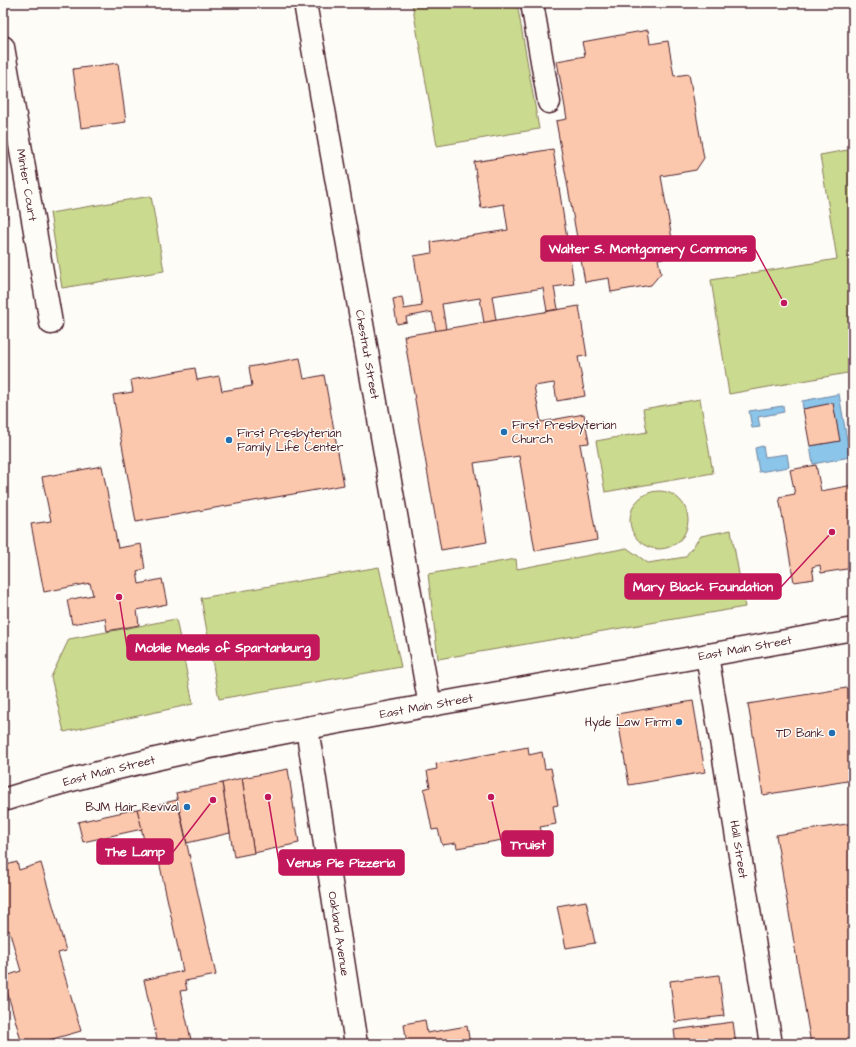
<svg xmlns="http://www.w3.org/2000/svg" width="856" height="1047" font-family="'Architects Daughter',sans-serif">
<rect width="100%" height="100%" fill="#fdfcf7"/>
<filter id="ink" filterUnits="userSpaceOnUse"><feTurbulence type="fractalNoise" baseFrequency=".025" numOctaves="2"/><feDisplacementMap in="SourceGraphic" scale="8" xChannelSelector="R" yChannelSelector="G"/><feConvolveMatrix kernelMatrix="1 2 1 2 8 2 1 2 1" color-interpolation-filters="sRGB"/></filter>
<g filter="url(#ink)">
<!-- green -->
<g fill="#cada8e" stroke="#8a7c5c">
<polygon points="412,3 517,3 539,129 437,146"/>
<polygon points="853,149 853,372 729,394 711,280 837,259 820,155"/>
<polygon points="151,196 164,271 62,288 50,213"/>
<polygon points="700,399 713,473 605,492 596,441 647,432 643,409"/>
<circle cx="659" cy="520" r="29"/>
<polygon points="731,530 745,607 438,659 428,574 516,559 517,569 627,548 648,563 685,557 701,536"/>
<polygon points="379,567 401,667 219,699 201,598"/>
<polygon points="176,619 193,704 64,732 51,677 69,639"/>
</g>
<!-- water -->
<g fill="#8bc5ea" stroke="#71839e">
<polygon points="839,394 850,457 813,464 810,446 839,441 833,404 803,409 802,401"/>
<polygon points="783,406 784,412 758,417 760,427 752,428 749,411"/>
<polygon points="763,446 765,457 787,454 789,467 759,472 755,448"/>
</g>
<!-- building -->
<g fill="#fcc8ad" stroke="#4a1f2b">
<polygon points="648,30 650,44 668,41 674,76 689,74 704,158 696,170 661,176 675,256 658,259 661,273 651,285 611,292 609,278 585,282 556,121 567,119 557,61 585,56 582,42"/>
<polygon points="118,63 126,122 81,128 73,69"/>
<polygon points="553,149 574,284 554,287 558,309 547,311 543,288 492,296 496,320 484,323 480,298 442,304 446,329 436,331 432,312 406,317 407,322 397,324 393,299 402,297 404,309 422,306 414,256 432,253 431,242 508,230 504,204 481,208 474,162"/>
<polygon points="3,185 7,218 3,219"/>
<polygon points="579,306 587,356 578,357 585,396 557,401 554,383 534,386 541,422 584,414 589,443 580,444 597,540 535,551 519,456 474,463 487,542 441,550 404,336"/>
<polygon points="300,358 304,379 324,375 344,485 136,522 113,395 133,392 131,380 195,368 197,380 219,376 222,391 252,386 249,367"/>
<polygon points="833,403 840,441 810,446 803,409"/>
<polygon points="816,465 821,491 853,485 853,568 821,573 820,565 812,567 814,579 794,582 779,497 795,494 790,470"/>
<polygon points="102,466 118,548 141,544 145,569 137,571 139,584 162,579 167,604 137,610 139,625 107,631 105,618 72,624 67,600 93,595 90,583 44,592 31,524 51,521 42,477"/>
<polygon points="853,687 853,780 763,795 748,704"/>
<polygon points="693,701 705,772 629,785 617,714"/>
<polygon points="528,747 529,755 542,752 545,769 551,768 558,805 553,806 556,824 540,827 542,833 457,848 456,843 442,845 438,829 432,830 424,789 430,787 427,771 437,769 436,764"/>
<polygon points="288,769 299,843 254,853 242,778"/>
<polygon points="242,778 254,853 234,857 222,783"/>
<polygon points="222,783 230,833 187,843 176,793"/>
<polygon points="177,800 216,975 185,981 187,990 180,991 192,1044 158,1044 144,980 183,971 155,843 145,845 137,809"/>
<polygon points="137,809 142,829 83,842 78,822"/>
<polygon points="853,823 853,1044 811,1044 776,835"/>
<polygon points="17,862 19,870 41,863 66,951 58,953 81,1031 35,1044 22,1044 3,977 21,971 9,930 3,932 3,866"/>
<polygon points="586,901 595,943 566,948 557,906"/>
<polygon points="719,975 724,1016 675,1022 670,981"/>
<polygon points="425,1020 427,1033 467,1026 470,1044 407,1044 404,1024"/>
<polygon points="733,1022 736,1044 676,1044 674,1030"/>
</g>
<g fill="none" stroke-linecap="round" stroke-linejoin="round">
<defs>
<g id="minor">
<path id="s1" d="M305,3L430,706"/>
<polyline points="532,3 549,102"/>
<path id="s2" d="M3,47L51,323"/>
<path id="s3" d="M707,655L771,1044"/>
<path id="s4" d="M307,728L356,1044"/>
<path id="s5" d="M3,800C139,757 280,733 420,707C564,681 708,654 853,629"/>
</g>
</defs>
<!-- minor casing -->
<use href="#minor" stroke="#4a1f2b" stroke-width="25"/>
<!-- minor -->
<use href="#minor" stroke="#fdfcf7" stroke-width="22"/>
</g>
</g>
<!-- markers -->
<g fill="#1f6fb2" stroke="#fdfcf7" stroke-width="1.5">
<circle cx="504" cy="432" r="4"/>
<circle cx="229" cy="440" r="4"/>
<circle cx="679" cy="722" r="4"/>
<circle cx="832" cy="733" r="4"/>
<circle cx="187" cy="807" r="4"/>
</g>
<g text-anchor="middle" stroke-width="3" stroke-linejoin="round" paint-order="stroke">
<!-- street labels -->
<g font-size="12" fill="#4a1f2b" stroke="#fdfcf7">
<text dy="4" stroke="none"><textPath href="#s2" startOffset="140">Minter Court</textPath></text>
<text dy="4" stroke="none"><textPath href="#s1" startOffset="357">Chestnut Street</textPath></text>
<text dy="4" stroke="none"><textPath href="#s5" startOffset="758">East Main Street</textPath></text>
<text dy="4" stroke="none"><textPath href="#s5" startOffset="434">East Main Street</textPath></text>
<text dy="4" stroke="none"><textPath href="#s5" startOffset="110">East Main Street</textPath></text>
<text dy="4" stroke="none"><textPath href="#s3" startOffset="197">Hall Street</textPath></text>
<text dy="4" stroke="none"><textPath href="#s4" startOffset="208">Oakland Avenue</textPath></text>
</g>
<!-- poi labels -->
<g font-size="12" fill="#4a1f2b" stroke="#fdfcf7" text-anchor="end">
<text x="512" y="429" text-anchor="start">First Presbyterian<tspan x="512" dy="14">Church</tspan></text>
<text x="237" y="437" text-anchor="start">First Presbyterian<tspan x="237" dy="14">Family Life Center</tspan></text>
<text x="671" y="726">Hyde Law Firm</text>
<text x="824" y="737">TD Bank</text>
<text x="179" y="811">BJM Hair Revival</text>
</g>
</g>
<!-- callouts -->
<path fill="none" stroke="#c2185b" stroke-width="1.5" d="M784 303L755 249M832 532L781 587M119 597L127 647M491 797L502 844M213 800L173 852M268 797L279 862"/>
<g fill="#c2185b" stroke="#fdfcf7" stroke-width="1.5">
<circle cx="784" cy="303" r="4"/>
<circle cx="832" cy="532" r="4"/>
<circle cx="119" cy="597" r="4"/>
<circle cx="491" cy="797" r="4"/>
<circle cx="213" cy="800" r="4"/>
<circle cx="268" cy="797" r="4"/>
</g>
<g fill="#c2185b" stroke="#c2185b" stroke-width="1.5">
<rect x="541" y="236" width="214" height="25" rx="4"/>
<rect x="625" y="574" width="156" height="25" rx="4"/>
<rect x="127" y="635" width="192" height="25" rx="4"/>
<rect x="502" y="831" width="51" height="25" rx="4"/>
<rect x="97" y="839" width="76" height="25" rx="4"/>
<rect x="279" y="850" width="125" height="25" rx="4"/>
</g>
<g font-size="13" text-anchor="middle" font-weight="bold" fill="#fff">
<text x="648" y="253">Walter S. Montgomery Commons</text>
<text x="703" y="591">Mary Black Foundation</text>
<text x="223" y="652">Mobile Meals of Spartanburg</text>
<text x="528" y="849">Truist</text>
<text x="135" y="856">The Lamp</text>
<text x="341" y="867">Venus Pie Pizzeria</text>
</g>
<!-- margin -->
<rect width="856" height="1047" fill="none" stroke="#fdfcf7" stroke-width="16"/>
<rect x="8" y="8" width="840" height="1031" fill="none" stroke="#4a1f2b" stroke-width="1.5" filter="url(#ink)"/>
</svg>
